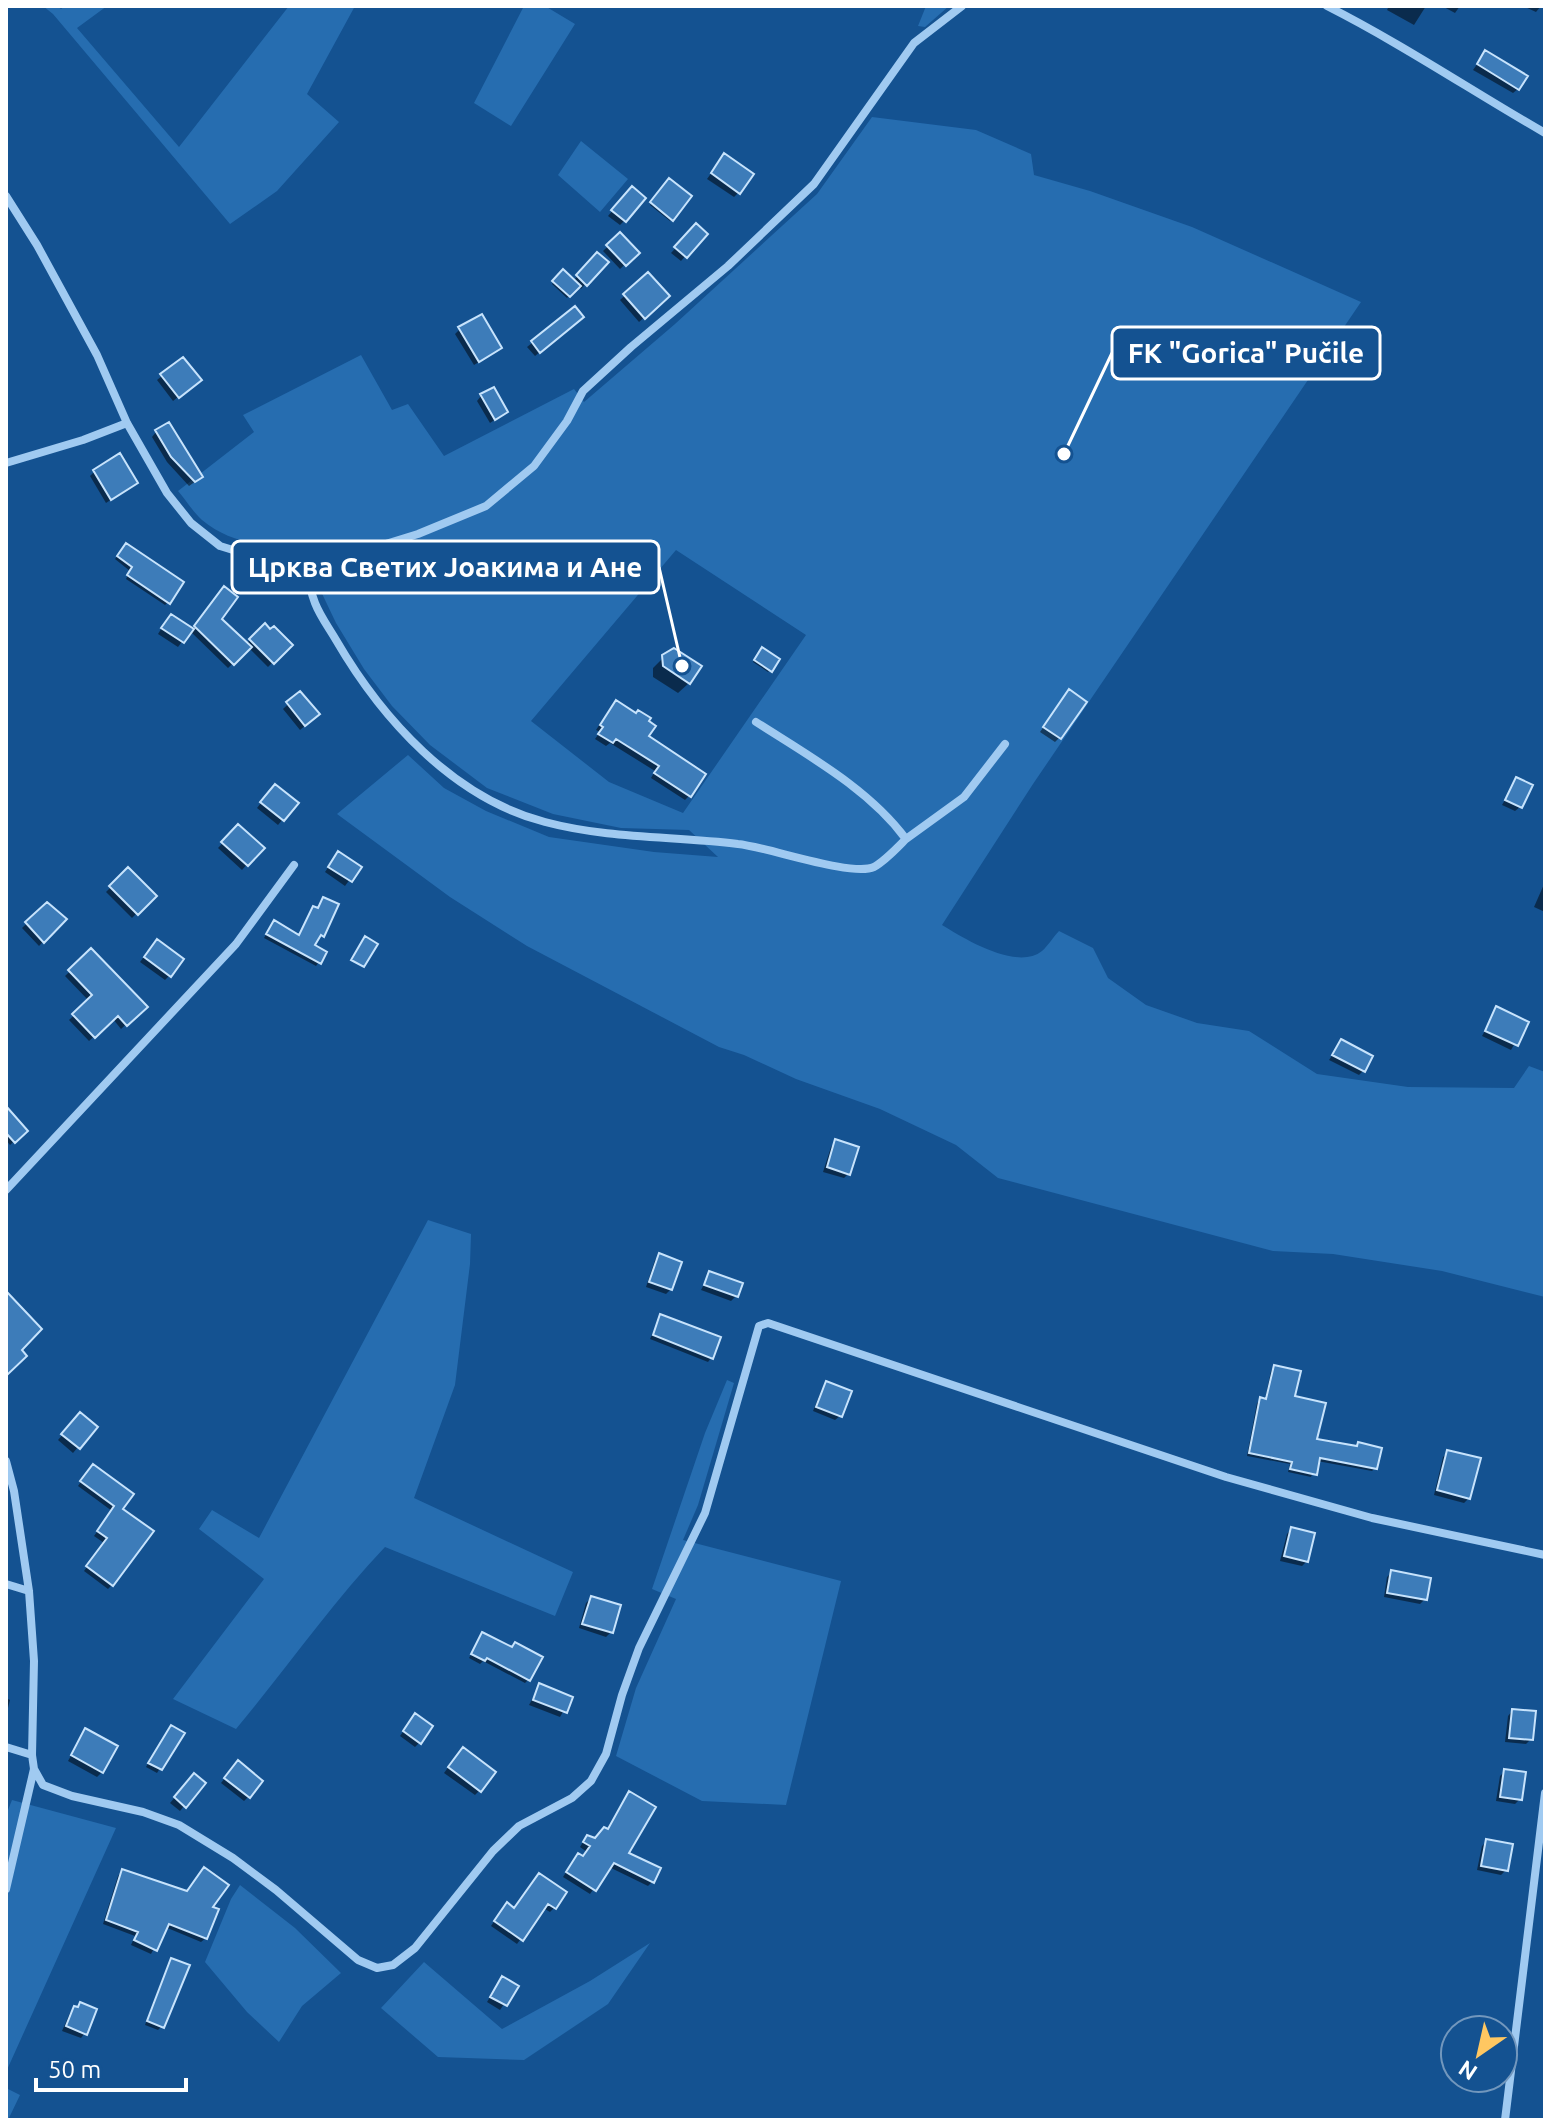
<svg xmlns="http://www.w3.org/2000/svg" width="1551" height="2126" viewBox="0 0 1551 2126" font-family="Ubuntu,sans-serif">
<rect width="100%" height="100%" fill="#145291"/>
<path fill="#266db0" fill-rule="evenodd" d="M43 6H57L61 9 65 6H107L77 28 179 147 289 6H355L307 94 339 122 277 191 230 224 53 14Z
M524 6H545L575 24 511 126 474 103Z
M926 6H949L925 27 918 26Z
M872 117 976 130 1031 154 1034 175 1090 191 1192 227 1361 302 1033 784 942 925C965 939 1017 971 1042 951 1048 946 1053 937 1059 931L1093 948 1108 978 1146 1005 1197 1023 1249 1031 1317 1074 1408 1087 1514 1088 1529 1066 1545 1072V1297L1442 1271 1333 1254 1273 1251 998 1178 956 1145 880 1109 796 1079 744 1055 719 1047 527 946 450 897 337 814 408 755 444 788 486 811 549 837 654 852 718 857 689 830 621 828 553 814 487 788 430 745 392 706 364 669 336 623 316 581 310 548C272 547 233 546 202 520 193 512 186 500 178 491L254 432 243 415 361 355 392 410 408 404 444 456 574 389 584 402 675 324 817 194ZM676 550 806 635 683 813 609 782 531 721ZM1069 689 1087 702 1060 739 1043 726Z
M581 141 628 179 600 212 558 175Z
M428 1220 471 1234 470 1264 455 1385 414 1498 573 1572 555 1616 385 1547C331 1604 286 1669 236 1729L173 1699 264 1579 199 1529 212 1510 259 1538Z
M727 1380 734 1383 698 1505 683 1540 841 1581 786 1805 702 1801 616 1756 636 1688 676 1599 652 1589 705 1433Z
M12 1800 116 1828 6 2072V1815Z
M240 1885 295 1928 341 1973 302 2006 279 2042 247 2012 205 1962 231 1899Z
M650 1943 608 2004 524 2060 438 2057 381 2008 424 1962 502 2029 590 1981Z
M6 2088 20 2095 8 2120H6Z"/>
<path fill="#0007" d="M1389 6H1426L1414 25 1387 10Z
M1442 6H1460L1455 13Z
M1523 6H1541L1536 12Z
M1485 53 1518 89 1513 93 1473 70Z
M720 161 739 192 734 197 707 179Z
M669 181 689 197 670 221 650 205Z
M627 193 624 221 620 225 608 216Z
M696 226 705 234 681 261 671 253Z
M620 235 637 253 620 269 603 251Z
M597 255 606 262 581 289 578 286 567 298 552 284 563 272 573 281Z
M648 274 668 296 639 322 620 300Z
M575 308 577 322 535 356 527 347Z
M460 329 495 352 474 365 455 334Z
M162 376 194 384 173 401 157 380Z
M481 396 506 412 490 423 477 401Z
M156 432 196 481 189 486 167 462 152 437Z
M95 471 136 483 106 503 90 476Z
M123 549 168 602 165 605 126 579 130 571 115 559Z
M220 593 219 619 246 644 265 626 290 645 268 667 249 648 228 668 190 631 178 647 158 634 166 621 192 630Z
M760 651 770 670 768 672 753 662Z
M664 657 689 683 678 693 653 677V668Z
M300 693 313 719 300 730 283 709Z
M1065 697 1059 738 1055 742 1040 732Z
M611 707 646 737 689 796 685 800 651 778 655 771 610 743 606 746 595 739 600 732 596 730Z
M1517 779 1520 807 1515 811 1502 805Z
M270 791 296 803 278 825 257 808Z
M238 827 262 848 242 870 218 848Z
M334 859 359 867 345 886 325 872Z
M128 870 154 896 132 918 106 892Z
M1545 882V912L1534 907Z
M47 904 64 920 39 946 22 928Z
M313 908 317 910 322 936 317 938 313 946 319 962 316 966 264 938 271 926 298 937Z
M152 946 169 976 165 980 140 962Z
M91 951 145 1007 121 1029 113 1019 89 1041 69 1020 89 1001 65 976Z
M1497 1009 1527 1022 1511 1050 1482 1036Z
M1341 1042 1363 1071 1359 1075 1329 1060Z
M6 1109 25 1131 10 1145 6 1140Z
M836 1142 849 1173 844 1178 823 1172 831 1147Z
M660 1256 671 1289 666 1294 646 1287 655 1260Z
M710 1273 736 1296 731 1301 701 1290Z
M661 1316 711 1358 708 1362 650 1339Z
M1274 1367 1315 1440 1355 1448 1359 1444 1375 1468 1372 1471 1317 1461 1311 1477 1288 1472 1290 1464 1247 1456 1257 1403 1261 1400H1265L1271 1371Z
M826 1384 840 1416 835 1420 813 1411 822 1389Z
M76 1419 95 1427 73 1453 58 1440Z
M1448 1452 1469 1498 1464 1503 1434 1495 1443 1457Z
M89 1470 120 1509 112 1585 108 1589 84 1571 104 1543 94 1536 112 1511 78 1486Z
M1291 1529 1307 1561 1302 1566 1280 1561 1287 1534Z
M1392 1572 1425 1599 1420 1604 1384 1597 1387 1577Z
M591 1598 611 1632 606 1637 579 1628 586 1603Z
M483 1634 511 1648 515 1644 529 1679 525 1683 483 1661 480 1664 469 1658Z
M540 1685 571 1698 560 1717 529 1705Z
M6 1698 10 1700 6 1716Z
M1512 1711 1531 1739 1526 1744 1505 1742 1508 1716Z
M411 1721 420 1742 415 1747 400 1736Z
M85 1731 102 1772 97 1777 68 1761Z
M168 1731 182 1734 157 1773 146 1767Z
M458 1754 479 1791 475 1795 444 1773Z
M233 1768 249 1796 244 1801 221 1783Z
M1505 1771 1520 1799 1515 1804 1496 1801 1500 1776Z
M190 1780 184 1806 180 1811 170 1803Z
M629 1794 626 1854 652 1882 648 1886 609 1867 590 1894 563 1877 574 1860 583 1858 587 1852 580 1847 583 1842 595 1840 606 1831Z
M1487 1841 1506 1870 1501 1875 1477 1870 1482 1846Z
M122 1871 210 1908 206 1938 201 1942 165 1927 151 1954 131 1945 135 1936 103 1924 118 1876Z
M534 1880 554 1908 550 1912 543 1908 517 1944 491 1926 502 1910 514 1909Z
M172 1961 162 2026 158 2030 145 2025 168 1964Z
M502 1978 516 1986 500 2010 487 2002Z
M81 2004 85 2033 81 2038 62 2031 70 2013Z"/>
<path fill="#3d7cb9" stroke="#c7e3fc" stroke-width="2" d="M1485 50 1528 76 1519 90 1477 64Z
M724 153 754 174 740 194 711 173Z
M669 178 692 196 673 221 650 202Z
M632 186 646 198 626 222 611 210Z
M696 223 708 234 687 258 674 247Z
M620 232 640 253 626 266 606 245Z
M597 252 609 262 587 286 576 275Z
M563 269 581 286 570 297 552 281Z
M648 272 670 296 645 319 623 294Z
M575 306 584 317 540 353 531 341Z
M482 314 502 348 479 362 458 327Z
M183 357 202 380 179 398 160 374Z
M494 387 508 412 495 420 480 394Z
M169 422 203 477 195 482 171 457 155 430Z
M120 453 138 483 111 500 93 470Z
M126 543 184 582 170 604 127 575 132 567 117 556Z
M224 586 238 597 222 619 252 647 234 665 194 626Z
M171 614 194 629 184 643 161 628Z
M265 623 270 629 274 626 293 645 274 664 249 639Z
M762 647 780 659 772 672 754 660Z
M674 648 702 666 690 684 663 666 662 655Z
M1069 689 1087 702 1061 739 1043 727Z
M300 691 320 714 305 726 286 702Z
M616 700 636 713 638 710 651 718 649 721 656 726 649 736 706 774 691 797 654 773 659 766 616 739 613 743 598 734 603 727 600 725Z
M1516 777 1533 785 1522 808 1505 800Z
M275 784 299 803 284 821 260 802Z
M238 824 265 848 248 866 221 842Z
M338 851 362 867 352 882 328 867Z
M128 867 157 896 138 915 109 886Z
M323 897 339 904 324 937 321 935 315 945 327 952 321 964 266 934 274 920 299 935 313 906 318 908Z
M47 902 67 919 44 943 25 922Z
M365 936 378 944 364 967 351 960Z
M157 939 184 959 171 977 144 957Z
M91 948 148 1007 127 1026 118 1016 95 1038 72 1014 92 995 68 970Z
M1496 1006 1529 1022 1518 1046 1485 1031Z
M1341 1039 1373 1056 1365 1072 1332 1055Z
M6 1106 28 1131 15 1143 6 1133Z
M835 1139 859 1147 850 1175 827 1167Z
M659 1253 682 1262 672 1290 649 1282Z
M709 1271 743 1283 738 1297 704 1285Z
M6 1291 42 1329 22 1350 27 1356 6 1376Z
M660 1314 721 1337 713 1359 653 1335Z
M1274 1365 1301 1371 1295 1396 1326 1403 1317 1439 1357 1446 1358 1442 1382 1448 1377 1469 1320 1458 1317 1475 1290 1469 1292 1462 1249 1453 1260 1397 1266 1399Z
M826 1381 852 1391 842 1417 816 1407Z
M80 1412 98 1427 80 1449 61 1434Z
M1447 1450 1481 1458 1470 1499 1437 1490Z
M93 1464 134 1494 123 1509 154 1531 113 1586 86 1566 107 1538 97 1531 114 1506 80 1481Z
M1291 1527 1315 1533 1308 1562 1284 1556Z
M1391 1570 1431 1578 1427 1600 1387 1593Z
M591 1596 621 1605 613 1633 582 1624Z
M482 1632 512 1647 515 1642 543 1657 530 1681 487 1658 485 1661 471 1654Z
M539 1683 573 1697 567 1713 533 1700Z
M1512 1709 1536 1711 1533 1740 1509 1738Z
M415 1713 433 1726 421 1744 403 1731Z
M171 1725 185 1733 162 1770 148 1763Z
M85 1728 118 1746 103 1773 71 1755Z
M463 1747 496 1772 481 1792 448 1767Z
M238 1760 263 1781 250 1798 224 1778Z
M1504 1769 1526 1772 1522 1800 1500 1797Z
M194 1773 206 1783 186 1808 174 1797Z
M629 1791 656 1807 629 1853 661 1868 654 1883 614 1863 596 1891 566 1872 578 1853 583 1856 590 1846 583 1842 587 1835 595 1838 604 1827 608 1829Z
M1486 1839 1513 1844 1508 1871 1481 1866Z
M204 1867 229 1885 213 1907 219 1909 207 1939 169 1924 157 1951 134 1940 138 1932 106 1920 122 1869 187 1891Z
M539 1873 567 1892 556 1909 548 1904 523 1941 494 1921 507 1902 514 1908Z
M171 1958 190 1965 164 2028 147 2021Z
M502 1976 519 1986 507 2006 490 1997Z
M80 2002 97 2009 87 2035 66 2026 74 2006 78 2007Z"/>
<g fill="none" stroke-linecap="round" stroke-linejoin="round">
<path stroke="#a0caf1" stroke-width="8" d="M1327 6C1402 44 1472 91 1545 133
M6 196 37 245 97 355 127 423 167 493 191 523 220 546 262 559 304 562 363 551 418 534 486 506 534 466 567 421 583 391 631 347 728 266 814 184 914 43 962 6
M6 463 83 440 127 423
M304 562C307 576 310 590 315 603 320 616 329 628 336 640 382 719 453 798 545 822 609 839 673 836 738 844 768 847 851 877 874 867 885 861 897 848 906 839 869 789 809 756 756 722
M906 839 964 797 1005 744
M6 1190 236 944 294 865
M6 1461 14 1491 29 1591 34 1661 32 1755 34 1769 6 1889
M6 1584 29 1591
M6 1747 32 1755
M34 1769 43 1785 72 1796 143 1812 179 1825 233 1858 276 1890 358 1960 377 1968 393 1965 415 1948 493 1851 519 1826 572 1798 591 1781 606 1754 622 1695 639 1648 705 1513 759 1326 768 1323 1226 1477 1372 1518 1545 1555
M1505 2120 1545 1793"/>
</g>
<path fill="none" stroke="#fff" stroke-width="3" d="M1064 454L1112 353M682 666L659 567"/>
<g fill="#fff" stroke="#145291" stroke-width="3">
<circle cx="1064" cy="454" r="8"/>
<circle cx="682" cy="666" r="8"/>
</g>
<g fill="#145291" stroke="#fff" stroke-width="3">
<rect x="1112" y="327" width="268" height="52" rx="8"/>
<rect x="232" y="541" width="427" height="52" rx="8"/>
</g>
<g font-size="28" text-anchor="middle" font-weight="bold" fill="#fff">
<text x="1246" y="363">FK "Gorica" Pučile</text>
<text x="445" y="577">Црква Светих Јоакима и Ане</text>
</g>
<rect width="1551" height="2126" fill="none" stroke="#ffffff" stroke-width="16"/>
<g transform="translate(1479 2054) rotate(214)"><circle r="38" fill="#145291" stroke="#7297bd" stroke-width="2"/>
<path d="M0-6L14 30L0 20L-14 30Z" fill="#ffc761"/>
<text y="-12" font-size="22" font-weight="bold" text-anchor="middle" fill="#ffffff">N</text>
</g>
<path d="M36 2078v12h150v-12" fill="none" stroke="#ffffff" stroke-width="4"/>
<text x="48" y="2078" font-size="24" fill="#ffffff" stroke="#145291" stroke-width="6" paint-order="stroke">50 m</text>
</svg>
